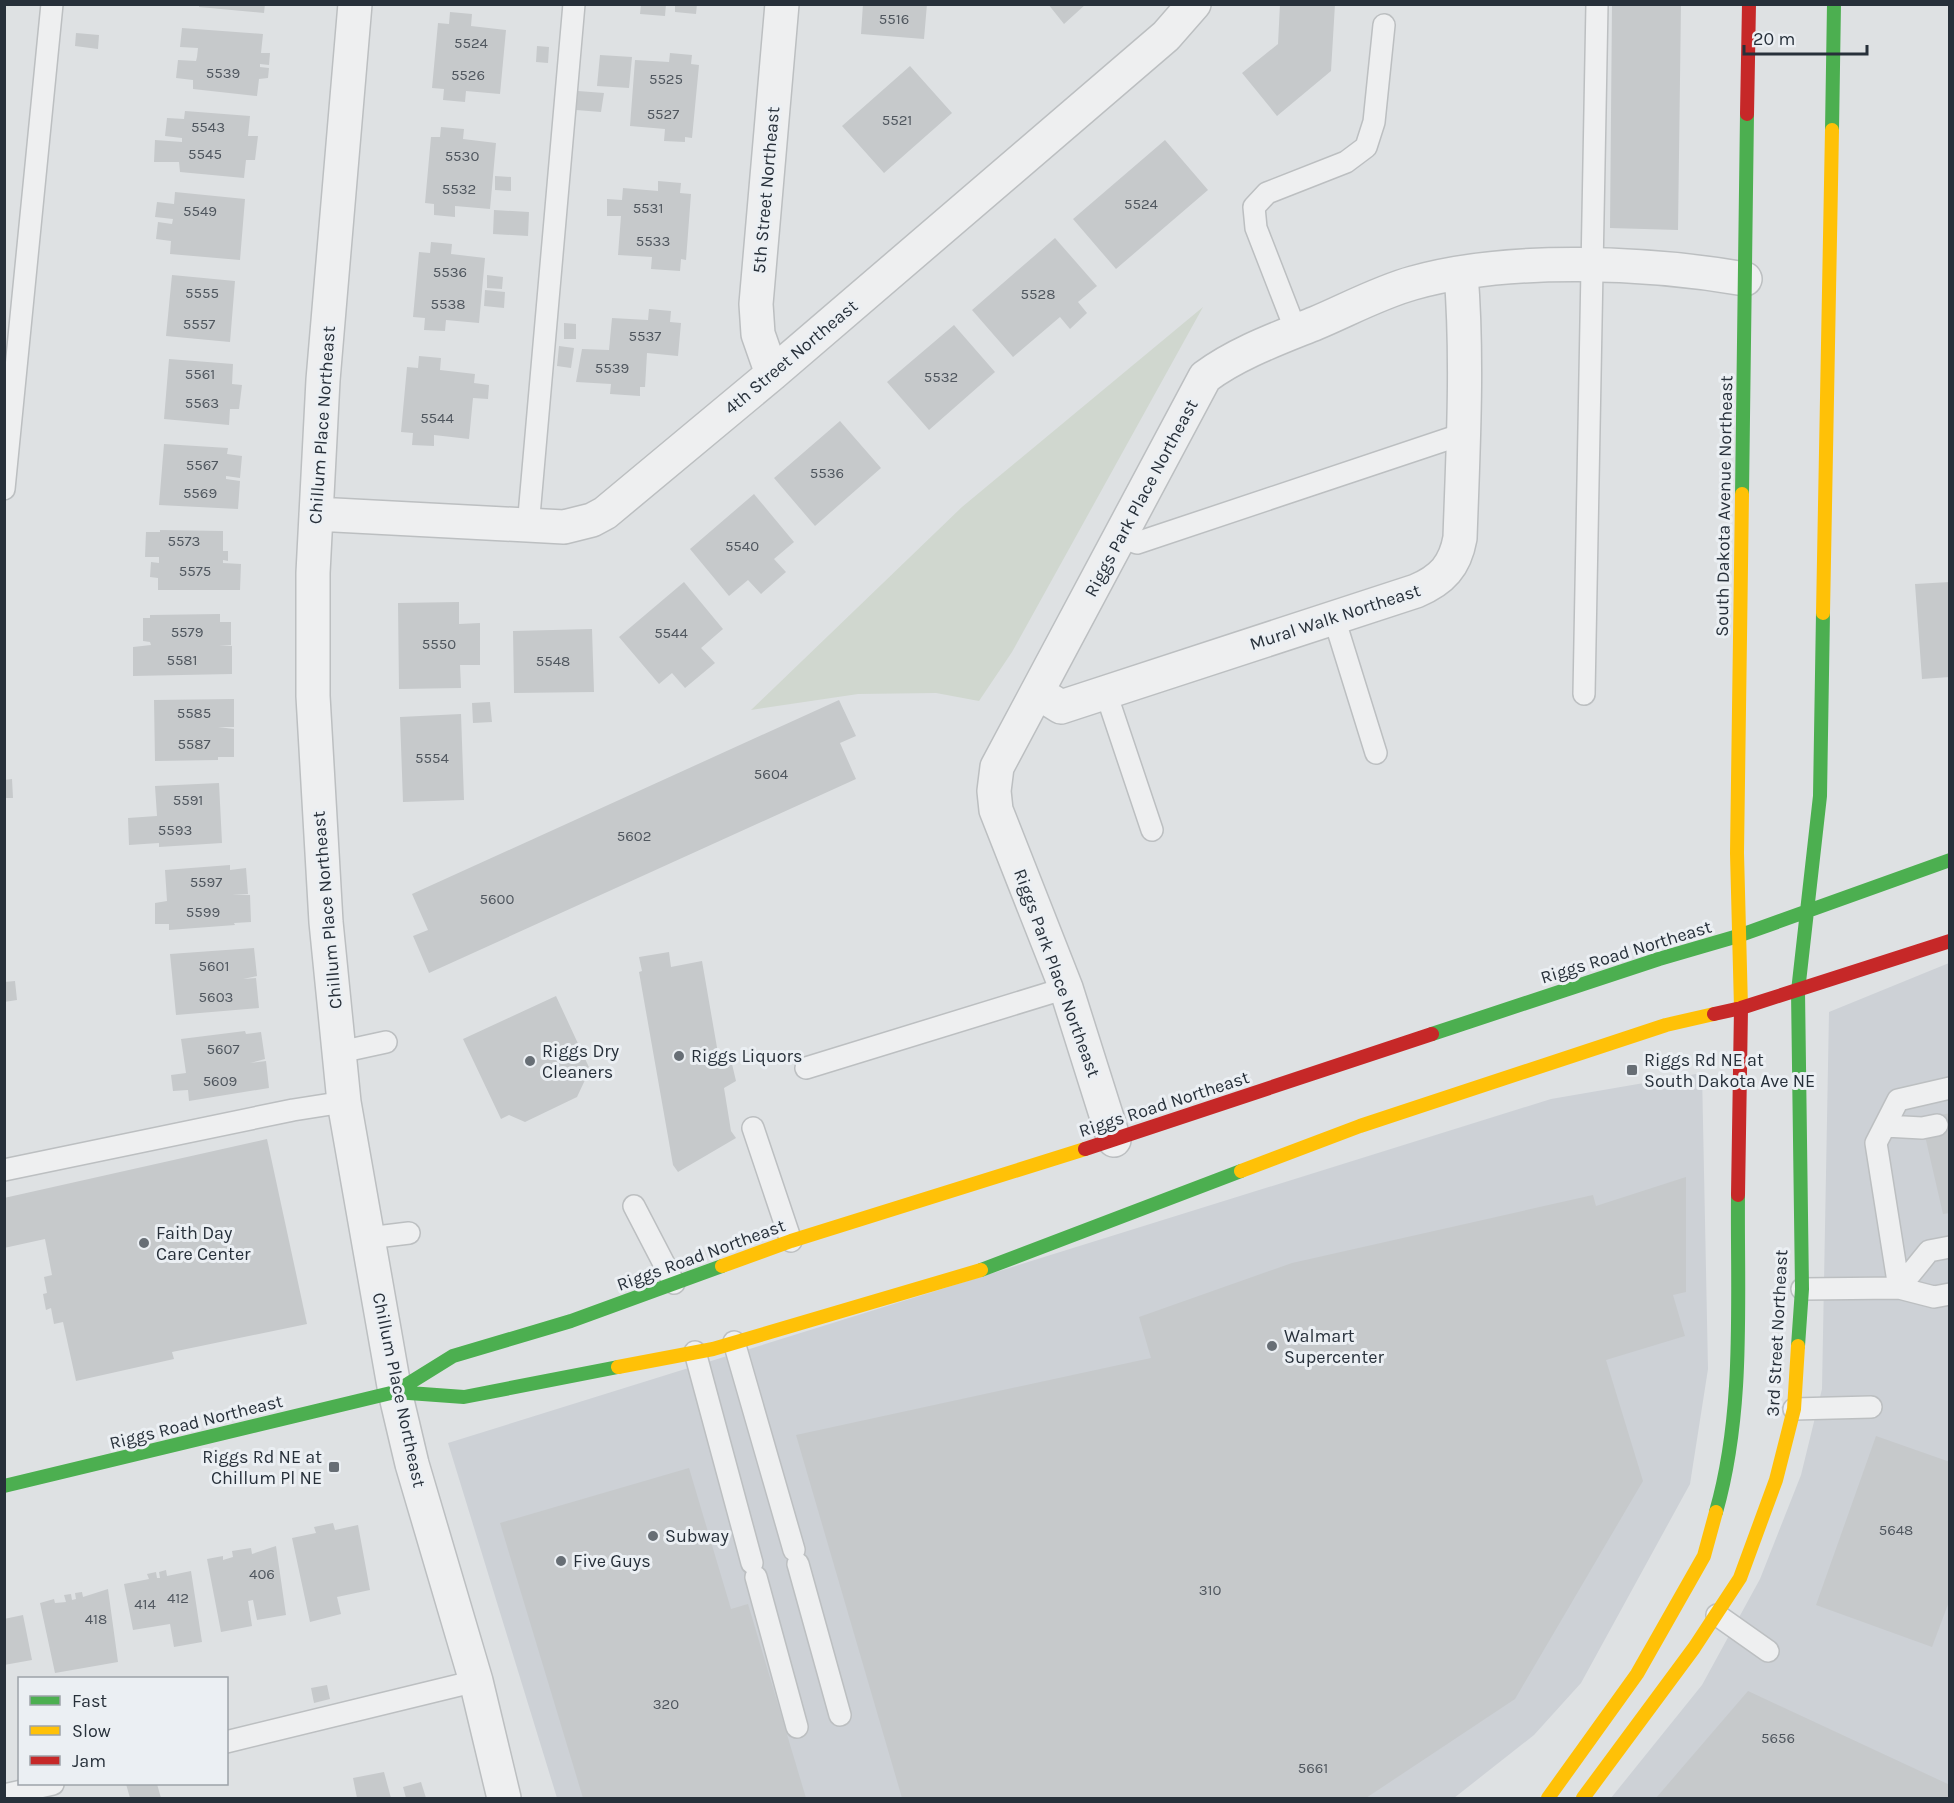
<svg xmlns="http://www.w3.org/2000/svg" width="1954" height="1803" viewBox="0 0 1954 1803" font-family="Karla,sans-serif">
<rect width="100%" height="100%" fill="#dee1e3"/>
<path fill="#cdd1d6" d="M1949 963V1798H1611L1702 1685 1760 1579 1801 1475 1822 1389 1829 1012Z
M1702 1073 1708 1369 1690 1484 1581 1683 1534 1735 1454 1798H557L448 1443 1551 1099Z"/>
<path fill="#d0d7cf" d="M1203 307 1012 652 979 701 936 693 858 694 751 710 962 507Z"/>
<path fill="#c6c9cb" d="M199 4H265L264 13 199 7Z
M641 4H666L665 16 640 14Z
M675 4H697L696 14 675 12Z
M863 4H927L924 39 861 34Z
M1048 4H1086L1064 24Z
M1280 4H1335L1331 71 1277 116 1242 73 1278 44Z
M1612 4H1681L1678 230 1610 228Z
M450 12 472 14 471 26 506 30 500 94 466 91 465 102 443 100 444 89 432 88 438 23 449 24Z
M182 28 263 34 261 53H270L269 65 260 64V67L269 68 268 78 259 79 257 96 193 89V80L176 78 178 60 196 61 197 57 198 48 180 47Z
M76 33 99 35 98 49 75 46Z
M537 46 549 47 548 63 536 62Z
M670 53 692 55 691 64 699 65 692 138 685 137V142L664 141 665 129 630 126 635 60 669 62Z
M600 55 632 57 629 88 597 86Z
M910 66 952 113 884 173 842 126Z
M578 91 604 93 601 112 576 110Z
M185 111 250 116 248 136H258L255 160H246L244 178 180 172 179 162H154L155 140 182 142V138L165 136 167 118 184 119Z
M441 127 464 129 463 139 496 143 490 209 455 206V217L434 215V204L425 203 431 137H440Z
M1165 140 1208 190 1116 269 1073 219Z
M495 176 511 177V191L495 190Z
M658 181 681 183 680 193 691 194 686 260 681 259 680 271 651 269 652 257 618 255 621 216H607V199L622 200 623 188 658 191Z
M175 192 245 199 240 260 170 254 171 241 156 239 158 222 172 224 173 219 155 217 157 202 174 204Z
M494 210 529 212 528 236 493 234Z
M1055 238 1097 286 1078 302 1087 313 1070 329 1060 317 1013 357 972 310Z
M431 242 452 244 451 254 485 258 479 323 446 320 445 331 424 330 425 318 413 317 419 252 430 253Z
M172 275 235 281 230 342 166 336Z
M487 275 503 277 502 289 487 288Z
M485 290 505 292 504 308 484 306Z
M649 309 671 311 670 322 681 323 678 356 647 353 645 387H640V396L610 394 611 384 576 382 582 349 609 350 612 318 648 320Z
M564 323 576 324V339H564Z
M954 325 995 372 929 430 887 382Z
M559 346 574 348 571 368 557 366Z
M419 356 441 358 440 370 475 374 474 383 489 385 488 399 473 398 469 439 434 435V446L412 445 413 433 401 432 407 367 418 368Z
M169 359 233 364 232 384 242 385 239 409H230L229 425 164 419Z
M840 421 881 468 815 526 774 478Z
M164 444 228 448 227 454 242 456 240 478 226 476V479L240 481 238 509 159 505Z
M754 494 794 542 774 559 786 572 761 594 748 580 729 596 690 549Z
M160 530 223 531V551H228V561L223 560V563L241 564 240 590H158V578L150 577 151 562 159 563V557H145L146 532H160Z
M684 582 723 629 701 648 715 663 685 688 672 673 659 684 619 637Z
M1950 582V677L1922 679 1915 584Z
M459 602V624L480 623V665H460L461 688 399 689 398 603Z
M220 614V622H231V645H219L232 646V674L133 676V647L151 645 150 642 143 641V618H150V615Z
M592 629 594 692 514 693 513 631Z
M234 699V727H218L234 729V757H218V760L155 761 154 700Z
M839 700 856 736 840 743 856 779 429 973 413 936 428 930 412 894Z
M490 702 492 722 473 723 472 703Z
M461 714 464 800 403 802 400 717Z
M12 779 13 798H4V780Z
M219 783 222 843 159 847V843L129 845 128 818 157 816 155 786Z
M230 865V870L246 868 248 894 232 895H250L251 922 234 923 235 925 169 930V924H155V903L167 901 165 870Z
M254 948 257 976 243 979 256 978 259 1008 176 1015 170 954Z
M669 952 671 967 702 961 719 1059 732 1064 736 1081 724 1088 731 1131 736 1138 678 1172 673 1165 639 972 642 971 639 957Z
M15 981 17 1000 4 1002V982Z
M556 996 593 1076 585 1080 577 1097 525 1122 509 1115 501 1119 463 1039Z
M245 1031 246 1034 261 1032 265 1059 250 1063 266 1061 269 1088 189 1101 188 1090 173 1091 171 1075 186 1073 181 1039Z
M1950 1113V1213L1943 1214 1925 1136 1936 1116Z
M267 1139 307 1324 172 1352 174 1359 76 1381 63 1322 54 1324 51 1308 46 1310 43 1294 47 1293 44 1277 52 1275 45 1239 4 1248V1198Z
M1686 1177V1292L1673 1295 1685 1336 1606 1360 1643 1481 1515 1699 1366 1798H902L796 1435 1151 1358 1139 1317 1292 1263 1593 1195 1596 1206Z
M1876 1436 1950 1462V1599L1932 1647 1816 1605Z
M689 1468 731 1609 748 1604 806 1798H583L500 1523Z
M333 1523 335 1530 358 1525 370 1590 337 1597 341 1614 310 1622 292 1538 316 1533 314 1527Z
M276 1546 286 1615 257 1620 253 1600 248 1601 252 1626 221 1632 207 1559 223 1556V1560L233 1557 232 1551 251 1548 252 1554Z
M166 1570 167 1576 191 1571 202 1642 174 1647 170 1624 133 1630 124 1584 149 1579 147 1574 156 1572 157 1578H160L159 1572Z
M108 1589 118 1662 55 1673 40 1603 54 1599 55 1603 66 1602 64 1595 71 1594 72 1600 76 1599 75 1593 82 1592 83 1597Z
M23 1615 32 1660 4 1665V1619Z
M327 1685 330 1699 314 1703 311 1688Z
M1748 1691 1950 1785V1798H1656Z
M384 1772 391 1798H357L353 1778Z
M421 1782 426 1798H406L403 1787Z
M126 1784H157L161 1798H130Z"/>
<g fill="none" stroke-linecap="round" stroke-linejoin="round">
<defs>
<path id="lane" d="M1296 331 1256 228 1254 207 1267 193 1346 162 1366 147 1374 122 1384 25
M4 489 52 4
M528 527 574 4
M1121 537 1137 543 1463 434
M1334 618 1376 753
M1106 693 1152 830
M1584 694 1597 4
M340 1052 386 1042
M806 1068 1066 988
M1950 1088 1898 1100 1876 1143 1899 1288 1929 1251 1950 1247
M1885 1126 1922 1128 1937 1125
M753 1128 791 1241
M4 1170 293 1110 344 1102
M634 1206 674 1283
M368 1238 409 1233
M1802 1289 1899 1288 1934 1297 1950 1294
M734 1342 794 1550
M695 1352 752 1563
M1794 1409 1871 1407
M798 1564 840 1715
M756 1577 797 1727
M1717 1615 1768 1651
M226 1742 476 1681
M4 1795 53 1784"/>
<path id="street" d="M355 4 323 380 313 573V696L326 922 344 1102 395 1392 412 1464 476 1681 504 1798
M772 374 758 334 756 304 782 4
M316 514 564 527 592 520 605 513 772 374 1166 36 1194 4
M1037 692 1061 707 1416 591C1442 580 1455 566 1460 538 1463 450 1468 361 1461 273
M1114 1140 1066 988 996 810 994 791 997 767 1205 377C1237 353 1279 338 1316 323 1347 310 1380 292 1413 283 1509 256 1647 262 1745 279"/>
</defs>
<use href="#lane" stroke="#bcbfc1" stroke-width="24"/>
<use href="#street" stroke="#bcbfc1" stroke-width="36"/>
<use href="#lane" stroke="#eeeff0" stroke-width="21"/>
<use href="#street" stroke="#eeeff0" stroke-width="33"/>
<path stroke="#4caf50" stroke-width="14" d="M1832 130 1834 4
M1742 494 1747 114
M1798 991 1802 1289 1798 1346
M1798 991 1820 796 1823 613
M1432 1034 1659 959 1738 936 1950 860
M981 1270 1241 1171
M395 1392 453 1356 571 1321 722 1266
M4 1486 395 1392 464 1397 618 1367
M1716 1512C1745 1410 1737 1300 1738 1195"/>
<path stroke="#ffc107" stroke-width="14" d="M1823 613 1832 130
M1741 1008 1737 853 1742 494
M1241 1171 1360 1126 1666 1025 1714 1014
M722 1266 791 1241 1085 1149
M618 1367 713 1349 981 1270
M1548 1798 1637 1674 1704 1556 1716 1512
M1583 1798 1694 1648 1740 1578 1776 1480 1794 1409 1798 1346"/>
<path stroke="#c62828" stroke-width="14" d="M1747 114 1749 4
M1714 1014 1741 1008 1950 941
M1085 1149 1432 1034
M1738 1195 1741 1008"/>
</g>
<g fill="#676e75" stroke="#ebeff3" stroke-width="2">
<circle cx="679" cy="1056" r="6"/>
<circle cx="530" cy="1061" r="6"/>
<rect x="1626" y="1064" width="12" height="12" rx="3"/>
<circle cx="144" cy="1243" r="6"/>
<circle cx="1272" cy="1346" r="6"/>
<rect x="328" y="1461" width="12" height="12" rx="3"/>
<circle cx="653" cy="1536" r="6"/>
<circle cx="561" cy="1561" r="6"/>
</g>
<g text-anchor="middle" stroke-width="6" stroke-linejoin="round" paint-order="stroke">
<g font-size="15" fill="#50575f">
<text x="894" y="24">5516</text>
<text x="471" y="48">5524</text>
<text x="223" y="78">5539</text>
<text x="468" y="80">5526</text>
<text x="666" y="84">5525</text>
<text x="663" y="119">5527</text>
<text x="897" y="125">5521</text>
<text x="208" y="132">5543</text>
<text x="205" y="159">5545</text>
<text x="462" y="161">5530</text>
<text x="459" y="194">5532</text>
<text x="1141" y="209">5524</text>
<text x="648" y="213">5531</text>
<text x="200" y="216">5549</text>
<text x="653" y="246">5533</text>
<text x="450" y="277">5536</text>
<text x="202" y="298">5555</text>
<text x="1038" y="299">5528</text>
<text x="448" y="309">5538</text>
<text x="199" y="329">5557</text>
<text x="645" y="341">5537</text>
<text x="612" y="373">5539</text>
<text x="200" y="379">5561</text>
<text x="941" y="382">5532</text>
<text x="202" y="408">5563</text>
<text x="437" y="423">5544</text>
<text x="202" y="470">5567</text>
<text x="827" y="478">5536</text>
<text x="200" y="498">5569</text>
<text x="184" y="546">5573</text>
<text x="742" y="551">5540</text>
<text x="195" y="576">5575</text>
<text x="187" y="637">5579</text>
<text x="671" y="638">5544</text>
<text x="439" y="649">5550</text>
<text x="182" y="665">5581</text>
<text x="553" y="666">5548</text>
<text x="194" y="718">5585</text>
<text x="194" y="749">5587</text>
<text x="432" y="763">5554</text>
<text x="771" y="779">5604</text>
<text x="188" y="805">5591</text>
<text x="175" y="835">5593</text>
<text x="634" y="841">5602</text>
<text x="206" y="887">5597</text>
<text x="497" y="904">5600</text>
<text x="203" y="917">5599</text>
<text x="214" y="971">5601</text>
<text x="216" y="1002">5603</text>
<text x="223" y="1054">5607</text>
<text x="220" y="1086">5609</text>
<text x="1896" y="1535">5648</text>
<text x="262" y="1579">406</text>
<text x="1210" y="1595">310</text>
<text x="178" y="1603">412</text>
<text x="145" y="1609">414</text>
<text x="96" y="1624">418</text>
<text x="666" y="1709">320</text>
<text x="1778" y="1743">5656</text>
<text x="1313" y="1773">5661</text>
</g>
<g font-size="18" fill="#27303a" stroke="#ebeff3">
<text transform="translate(766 190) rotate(-85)" y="6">5th Street Northeast</text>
<text transform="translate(791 357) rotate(-40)" y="6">4th Street Northeast</text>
<text transform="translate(322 425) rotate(-86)" y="6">Chillum Place Northeast</text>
<text transform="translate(1141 498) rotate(-62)" y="6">Riggs Park Place Northeast</text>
<text transform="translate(1724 506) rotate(-89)" y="6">South Dakota Avenue Northeast</text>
<text transform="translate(1335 617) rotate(-18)" y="6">Mural Walk Northeast</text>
<text transform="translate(327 910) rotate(-95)" y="6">Chillum Place Northeast</text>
<text transform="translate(1626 952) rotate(-17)" y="6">Riggs Road Northeast</text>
<text transform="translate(1057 973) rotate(70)" y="6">Riggs Park Place Northeast</text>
<text transform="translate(1164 1104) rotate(-18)" y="6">Riggs Road Northeast</text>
<text transform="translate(701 1255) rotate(-20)" y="6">Riggs Road Northeast</text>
<text transform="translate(1777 1333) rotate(-87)" y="6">3rd Street Northeast</text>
<text transform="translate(399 1390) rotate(78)" y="6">Chillum Place Northeast</text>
<text transform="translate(196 1422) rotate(-14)" y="6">Riggs Road Northeast</text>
</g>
<g font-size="18" fill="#27303a" stroke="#ebeff3" text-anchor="start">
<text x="542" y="1057">Riggs Dry<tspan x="542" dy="21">Cleaners</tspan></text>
<text x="691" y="1062">Riggs Liquors</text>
<text x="1644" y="1066">Riggs Rd NE at<tspan x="1644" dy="21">South Dakota Ave NE</tspan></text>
<text x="156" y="1239">Faith Day<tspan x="156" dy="21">Care Center</tspan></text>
<text x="1284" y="1342">Walmart<tspan x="1284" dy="21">Supercenter</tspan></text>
<text x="322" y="1463" text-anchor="end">Riggs Rd NE at<tspan x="322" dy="21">Chillum Pl NE</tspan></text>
<text x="665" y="1542">Subway</text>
<text x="573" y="1567">Five Guys</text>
</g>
</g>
<rect width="1954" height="1803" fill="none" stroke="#27303a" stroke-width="12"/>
<rect x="18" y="1677" width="210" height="108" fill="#ebeff3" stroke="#9da3a9" stroke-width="1.5"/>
<rect x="30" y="1696" width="30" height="9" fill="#4caf50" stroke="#9da3a9" stroke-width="1.5"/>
<text x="72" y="1707" font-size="18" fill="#27303a">Fast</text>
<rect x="30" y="1726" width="30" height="9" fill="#ffc107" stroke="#9da3a9" stroke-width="1.5"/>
<text x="72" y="1737" font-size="18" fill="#27303a">Slow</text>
<rect x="30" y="1756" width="30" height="9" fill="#c62828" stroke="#9da3a9" stroke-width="1.5"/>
<text x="72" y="1767" font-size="18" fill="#27303a">Jam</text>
<path d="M1744 45v9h123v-9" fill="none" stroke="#27303a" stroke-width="3"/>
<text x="1753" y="45" font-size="18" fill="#27303a" stroke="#ebeff3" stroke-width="4.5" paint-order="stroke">20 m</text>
</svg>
